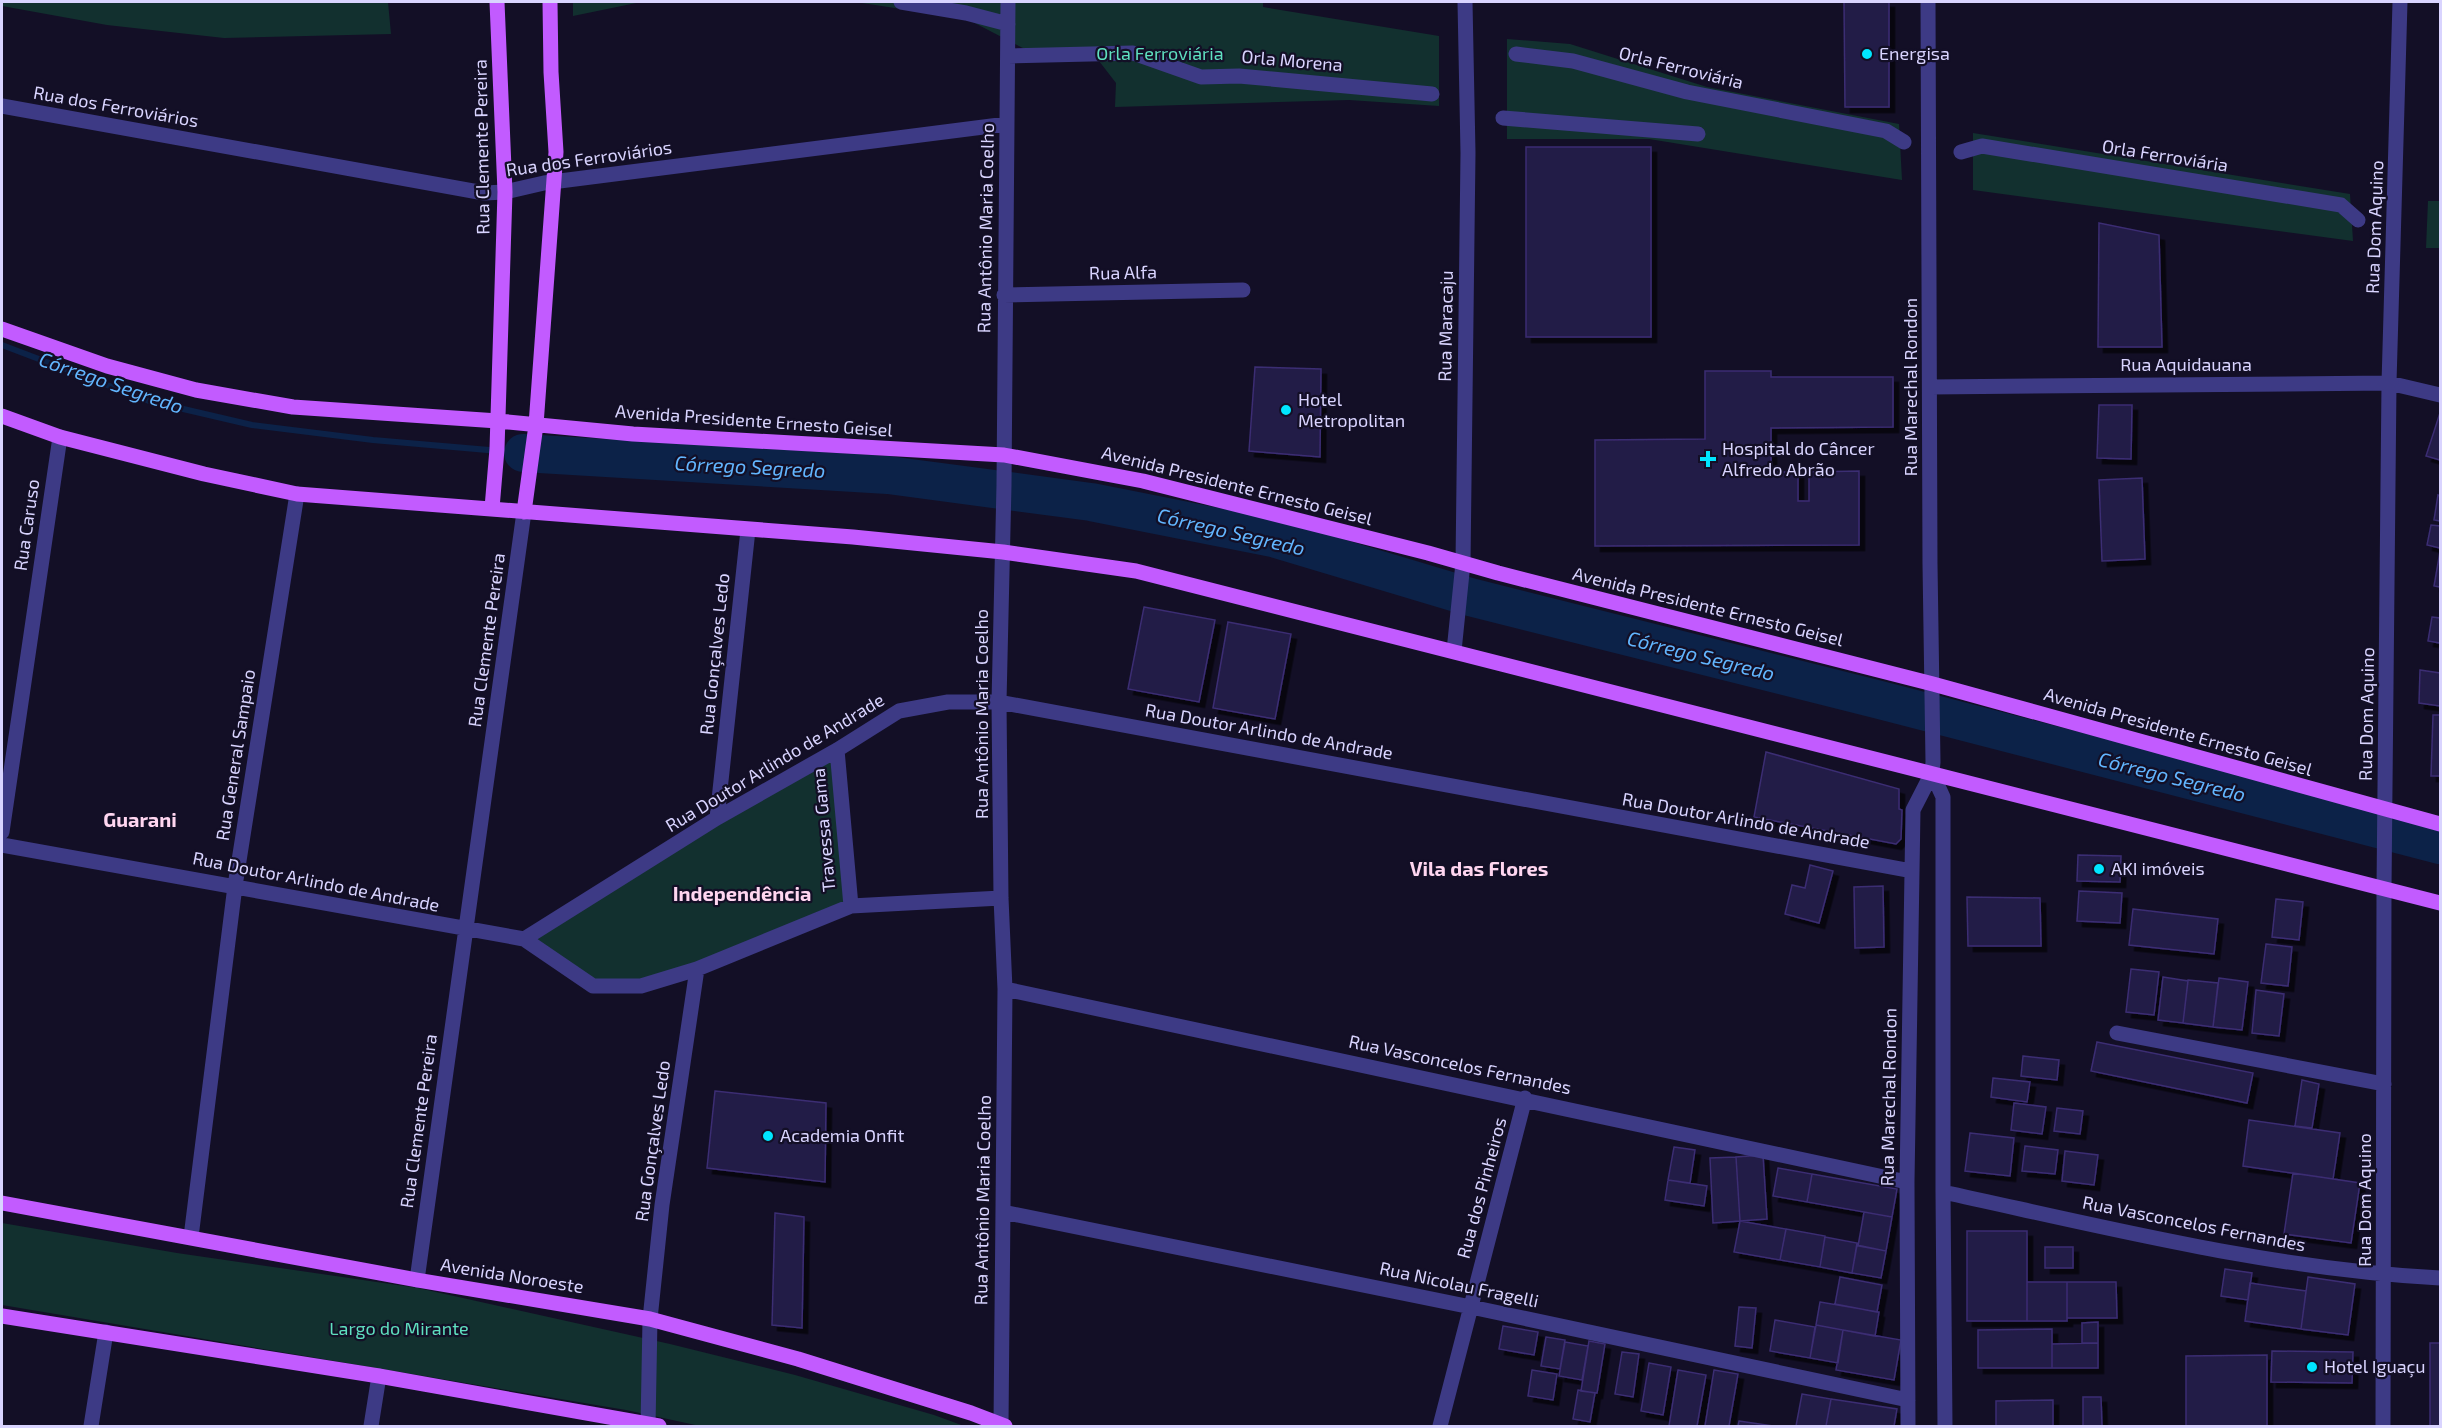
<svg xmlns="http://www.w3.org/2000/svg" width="2442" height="1428" viewBox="0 0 2442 1428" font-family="'Exo 2',sans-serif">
<defs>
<filter id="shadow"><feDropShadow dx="5.5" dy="5.5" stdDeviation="0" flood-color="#0009"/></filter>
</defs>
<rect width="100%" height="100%" fill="#130f26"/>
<path fill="#12302f" d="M2 2H388L391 34 224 38 107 25 2 6Z
M573 2H641L573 16Z
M805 2H1263V7L1439 36V106L1349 100 1115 107 1116 83 1099 61 1046 60 967 19 862 3Z
M1507 39 1570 44 1707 87 1899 124 1902 180 1649 139H1507Z
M1973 133 2350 194 2353 241 1973 190Z
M2428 201H2440V248H2426Z
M837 750 851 906 641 986H593L524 939Z
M2 1223 177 1253 418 1288 670 1344 795 1375 934 1415 964 1426H700L626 1410 2 1305Z"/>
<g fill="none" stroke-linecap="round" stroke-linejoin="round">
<path stroke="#0c2248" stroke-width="6" d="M2 345 149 401 252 425 373 440 523 453"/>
<path stroke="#0c2248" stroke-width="38" d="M523 453 888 475 1091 502 1273 538 1470 597 1880 700 2440 845"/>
</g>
<path fill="#241b47" stroke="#3b2d73" stroke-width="1.5" filter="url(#shadow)" d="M1844 2H1889V107H1845Z
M1526 147H1651V337H1526Z
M2099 223 2159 235 2162 347H2098Z
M1255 367 1321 369 1320 457 1249 451Z
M1705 371H1771V377H1893V427L1771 428V472H1798V501H1809V472L1859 471V545L1595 546V440L1705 439Z
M2099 405H2132L2131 459 2097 458Z
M2440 413V460L2426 456Z
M2142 478 2145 559 2102 561 2099 480Z
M2438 495 2440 496V521L2434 520Z
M2431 525 2440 526V548L2427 545Z
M2440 552V587L2434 586Z
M1144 607 1215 620 1199 702 1128 689Z
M2432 617 2440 618V643L2428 641Z
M1228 622 1291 634 1275 719 1213 708Z
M2420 670 2440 673V706L2419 703Z
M2433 715H2440V776H2431Z
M1766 752 1899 789V809L1902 810 1901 839 1896 844 1754 817Z
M2078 855 2121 856 2120 882 2077 881Z
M1810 865 1833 871 1819 923 1785 914 1792 885 1805 888Z
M1883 886 1884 947 1855 948 1854 887Z
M2079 891 2122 893 2120 923 2077 921Z
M1967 897 2040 898 2041 946H1968Z
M2276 899 2303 902 2299 940 2272 937Z
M2133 909 2218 919 2214 954 2129 945Z
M2266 944 2292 947 2288 986 2261 983Z
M2131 969 2159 972 2154 1015 2126 1012Z
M2163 977 2188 981 2183 1023 2158 1020Z
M2219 978 2248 982 2242 1030 2213 1027Z
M2188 980 2218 983 2213 1027 2183 1023Z
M2256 990 2284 994 2279 1036 2252 1033Z
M2097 1042 2253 1073 2247 1103 2091 1071Z
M2023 1056 2059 1060 2057 1080 2021 1076Z
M1993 1078 2030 1082 2027 1102 1991 1097Z
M2302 1080 2319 1084 2312 1128 2295 1126Z
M715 1091 826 1103 825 1182 707 1168Z
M2014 1103 2046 1107 2042 1134 2011 1130Z
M2057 1108 2083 1111 2080 1134 2054 1131Z
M2249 1120 2340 1133 2333 1179 2243 1166Z
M1970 1133 2014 1138 2010 1176 1965 1171Z
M2025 1146 2058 1150 2055 1174 2022 1171Z
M1674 1147 1695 1150 1690 1183 1668 1180Z
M2065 1151 2098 1155 2094 1185 2062 1181Z
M1763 1155 1767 1219 1740 1221 1736 1157Z
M1736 1157 1740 1221 1713 1223 1710 1158Z
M1778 1168 1812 1174 1807 1202 1773 1196Z
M2293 1173 2360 1183 2351 1243 2284 1234Z
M1812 1174 1897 1189 1892 1217 1807 1202Z
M1668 1180 1707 1186 1704 1206 1665 1200Z
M1864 1212 1892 1217 1886 1251 1858 1246Z
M775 1213 804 1217 802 1328 772 1325Z
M1740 1221 1786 1229 1780 1260 1734 1252Z
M1786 1229 1825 1236 1820 1267 1780 1260Z
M1967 1231H2027V1321H1967Z
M1825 1237 1857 1243 1852 1273 1820 1267Z
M1857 1245 1886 1251 1881 1278 1852 1273Z
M2045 1247H2073V1268H2045Z
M2225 1269 2252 1273 2248 1300 2221 1296Z
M1840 1277 1882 1285 1877 1312 1835 1304Z
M2308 1277 2355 1284 2348 1335 2301 1329Z
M2027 1282H2067V1321H2027Z
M2067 1282H2116L2117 1318H2067Z
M2250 1283 2306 1291 2301 1329 2245 1321Z
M1820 1302 1879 1312 1875 1336 1816 1325Z
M1739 1307 1756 1308 1752 1348 1735 1346Z
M1775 1320 1815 1327 1810 1358 1770 1351Z
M2098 1322V1343H2082V1323Z
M1816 1325 1843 1330 1838 1363 1810 1358Z
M1503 1326 1538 1332 1534 1355 1499 1349Z
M2052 1329V1368H1978V1330Z
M1843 1330 1901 1340 1894 1380 1836 1370Z
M1546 1337 1565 1340 1560 1369 1541 1366Z
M1589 1341 1605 1344 1597 1393 1581 1391Z
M1565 1342 1588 1346 1582 1380 1559 1376Z
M2098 1343V1368H2052V1344Z
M2430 1343H2440V1426H2430Z
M2272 1351 2353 1352 2352 1383 2271 1382Z
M1622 1352 1639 1354 1633 1397 1615 1394Z
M2267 1355V1426H2186V1356Z
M1649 1363 1671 1367 1663 1415 1641 1411Z
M1532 1370 1557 1374 1553 1400 1528 1396Z
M1678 1370 1706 1375 1697 1426H1669Z
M1714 1370 1738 1374 1729 1426H1705Z
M1578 1390 1595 1393 1590 1422 1573 1419Z
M1802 1394 1831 1399 1826 1426H1796Z
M2083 1397H2101L2102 1426H2083Z
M1831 1399 1897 1409 1894 1426H1826Z
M2053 1400V1426H1996V1401Z
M1739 1421 1773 1426H1738Z"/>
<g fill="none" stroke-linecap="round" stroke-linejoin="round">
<path stroke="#3d3a85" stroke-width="15" d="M901 2 966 13 1008 24
M1516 54 1573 61 1687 92 1886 131 1904 142
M1008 56 1133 53 1201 77 1239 76 1432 94
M2 106 484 193 505 192 544 183 1007 124
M1503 118 1698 134
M1961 152 1982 146 2341 205 2358 220
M1004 295 1243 290
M1930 387 2389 383 2440 395
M1454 651 1463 563 1468 153 1465 2
M837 750 851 906
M1932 773 1943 797V1192L1945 1426
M717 818 748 530
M2 832 60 437
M2 845 524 939 717 818 837 750 899 711 948 702H999L1912 871
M524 939 593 986H641L697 969 851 906 1001 898
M1005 989 1907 1182
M2117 1033 2384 1084
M1943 1192C2109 1228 2270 1269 2440 1278
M1003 1212 1471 1307 1908 1400
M191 1237 235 886 297 494
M417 1280 524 512
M91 1426 106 1332
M371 1426 379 1376
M648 1426 650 1319 662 1205 697 969
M1001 1426 1005 989 1001 898 999 702 1004 485 1008 2
M1440 1426 1525 1098
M1908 1426 1907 1182 1913 810 1932 773 1933 762 1930 564 1928 2
M2383 1426 2384 888 2389 383 2400 2"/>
<path stroke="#c25bff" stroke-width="15" d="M2 329 107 366 196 390 293 407 498 421 633 434 1004 455 1143 481 1428 553 1498 573 1933 684 2440 824
M2 416 60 437 204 474 297 494 853 537 1003 552 1136 571 2440 903
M492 508 497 449 505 192 497 2
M524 512 536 425 556 152 551 72 550 2
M2 1203 417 1280 650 1319 798 1359 971 1413 1005 1426
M2 1316 379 1376 659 1426"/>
</g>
<g fill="#00e5ff" stroke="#130f26" stroke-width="2">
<circle cx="1867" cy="54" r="6"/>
<circle cx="1286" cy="410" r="6"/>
<path d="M1705 450h6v6h6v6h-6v6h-6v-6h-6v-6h6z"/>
<circle cx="2099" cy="869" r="6"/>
<circle cx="768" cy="1136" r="6"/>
<circle cx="2312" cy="1367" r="6"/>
</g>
<g text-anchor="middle" stroke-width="4.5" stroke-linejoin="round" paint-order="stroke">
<g font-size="18" fill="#5fe0c0" stroke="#130f26">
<text x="1160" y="60">Orla Ferroviária</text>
<text x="399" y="1335">Largo do Mirante</text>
</g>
<g font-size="18" fill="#d9d4ff" stroke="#130f26" text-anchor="start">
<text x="1879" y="60">Energisa</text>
<text x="1298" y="406">Hotel<tspan x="1298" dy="21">Metropolitan</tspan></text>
<text x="1722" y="455">Hospital do Câncer<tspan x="1722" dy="21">Alfredo Abrão</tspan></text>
<text x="2111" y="875">AKI imóveis</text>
<text x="780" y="1142">Academia Onfit</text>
<text x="2324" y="1373">Hotel Iguaçu</text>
</g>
<g font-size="18" fill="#d9d4ff" stroke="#130f26">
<text transform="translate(1292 61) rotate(5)" y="6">Orla Morena</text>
<text transform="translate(1681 68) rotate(14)" y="6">Orla Ferroviária</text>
<text transform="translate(116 107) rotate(10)" y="6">Rua dos Ferroviários</text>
<text transform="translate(482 147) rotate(-91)" y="6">Rua Clemente Pereira</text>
<text transform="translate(2165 156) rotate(9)" y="6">Orla Ferroviária</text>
<text transform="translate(589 159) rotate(-8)" y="6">Rua dos Ferroviários</text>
<text transform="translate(2375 227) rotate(-88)" y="6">Rua Dom Aquino</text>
<text transform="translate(986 228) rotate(-89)" y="6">Rua Antônio Maria Coelho</text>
<text transform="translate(1123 273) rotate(-1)" y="6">Rua Alfa</text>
<text transform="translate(1446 326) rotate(-89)" y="6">Rua Maracaju</text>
<text x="2186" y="371">Rua Aquidauana</text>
<text transform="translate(1911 387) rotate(-90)" y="6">Rua Marechal Rondon</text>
<text transform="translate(754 421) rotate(4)" y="6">Avenida Presidente Ernesto Geisel</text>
<text transform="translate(1237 486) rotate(14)" y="6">Avenida Presidente Ernesto Geisel</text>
<text transform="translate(27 525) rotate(-82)" y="6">Rua Caruso</text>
<text transform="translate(1708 607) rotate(14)" y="6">Avenida Presidente Ernesto Geisel</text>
<text transform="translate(487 640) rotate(-82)" y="6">Rua Clemente Pereira</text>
<text transform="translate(715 654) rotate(-84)" y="6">Rua Gonçalves Ledo</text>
<text transform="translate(982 714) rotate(-90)" y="6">Rua Antônio Maria Coelho</text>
<text transform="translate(2367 714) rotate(-89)" y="6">Rua Dom Aquino</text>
<text transform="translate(1269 732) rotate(10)" y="6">Rua Doutor Arlindo de Andrade</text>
<text transform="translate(2178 732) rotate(16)" y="6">Avenida Presidente Ernesto Geisel</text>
<text transform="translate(236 755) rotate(-81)" y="6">Rua General Sampaio</text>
<text transform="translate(775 763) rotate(-31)" y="6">Rua Doutor Arlindo de Andrade</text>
<text transform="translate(1746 821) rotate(10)" y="6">Rua Doutor Arlindo de Andrade</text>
<text transform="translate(824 830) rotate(-95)" y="6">Travessa Gama</text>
<text transform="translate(316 882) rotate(11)" y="6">Rua Doutor Arlindo de Andrade</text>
<text transform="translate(1460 1065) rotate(12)" y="6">Rua Vasconcelos Fernandes</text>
<text transform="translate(1889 1097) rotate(-89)" y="6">Rua Marechal Rondon</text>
<text transform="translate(419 1121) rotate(-82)" y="6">Rua Clemente Pereira</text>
<text transform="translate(653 1141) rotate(-82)" y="6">Rua Gonçalves Ledo</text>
<text transform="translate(1482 1188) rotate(-75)" y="6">Rua dos Pinheiros</text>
<text transform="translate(983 1200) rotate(-89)" y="6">Rua Antônio Maria Coelho</text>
<text transform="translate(2365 1200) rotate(-90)" y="6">Rua Dom Aquino</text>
<text transform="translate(2194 1224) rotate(11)" y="6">Rua Vasconcelos Fernandes</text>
<text transform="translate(512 1276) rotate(9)" y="6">Avenida Noroeste</text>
<text transform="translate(1459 1285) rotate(12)" y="6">Rua Nicolau Fragelli</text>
</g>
<g font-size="20" font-style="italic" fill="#62b6ff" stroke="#130f26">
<text transform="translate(111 383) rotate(19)" y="7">Córrego Segredo</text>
<text transform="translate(750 467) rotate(3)" y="7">Córrego Segredo</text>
<text transform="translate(1231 532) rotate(13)" y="7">Córrego Segredo</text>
<text transform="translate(1701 656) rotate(14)" y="7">Córrego Segredo</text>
<text transform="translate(2172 777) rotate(14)" y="7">Córrego Segredo</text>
</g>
<g font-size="20" font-weight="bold" fill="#ffd6f0" stroke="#130f26">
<text x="140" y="827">Guarani</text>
<text x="1479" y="876">Vila das Flores</text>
<text x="742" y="901">Independência</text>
</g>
</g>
<rect width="2442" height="1428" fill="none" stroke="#d9d4ff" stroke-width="6"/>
</svg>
